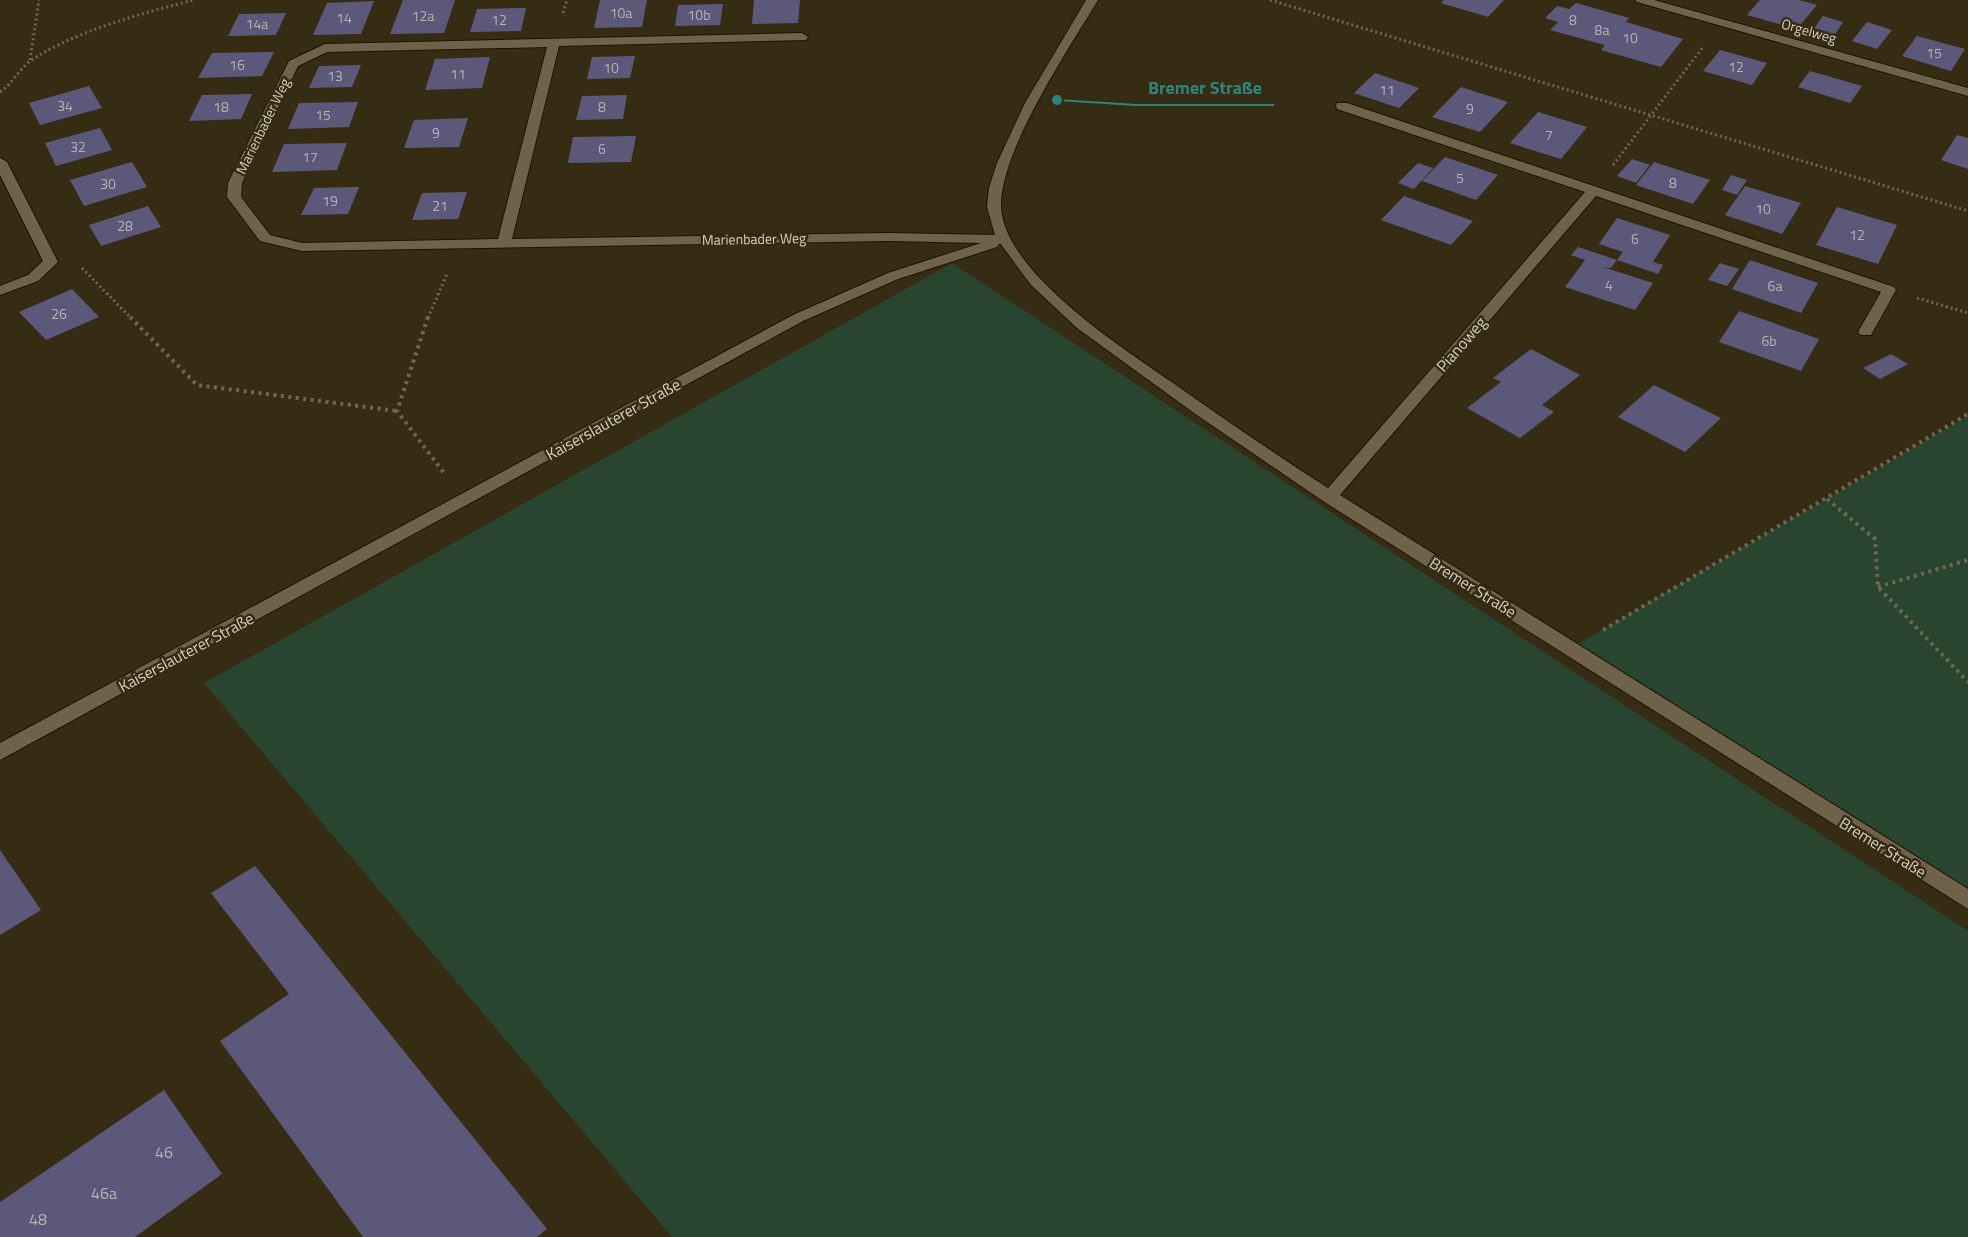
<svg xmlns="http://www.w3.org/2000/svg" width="1968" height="1237" viewBox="0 0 1968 1237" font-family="'Titillium Web',sans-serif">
<rect width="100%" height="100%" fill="#362c14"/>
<path fill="#29452f" d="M952 263 1968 931V1237H672L204 683Z
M1968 416V900L1571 648Z"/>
<path fill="#5c587a" d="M403 0H455L444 33 390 34Z
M600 0H647L642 27 594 28Z
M754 0H800L798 23 752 24Z
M1444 0H1504L1488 17 1441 3Z
M1760 0H1799L1817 5 1797 29 1747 15Z
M374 1 361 34 313 35 327 3Z
M1576 3 1629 18 1626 22 1683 39 1661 67 1601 50 1605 45 1550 30 1558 22 1545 18 1557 6 1569 9Z
M723 4 720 25 675 26 678 5Z
M526 8 521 31 470 32 477 9Z
M286 13 276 35 228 36 239 14Z
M1823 16 1843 22 1832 39 1811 33Z
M1867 22 1892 30 1877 49 1852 41Z
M1917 36 1965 49 1951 71 1902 56Z
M1720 50 1767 63 1752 85 1703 71Z
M274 52 262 76 198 78 212 53Z
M635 56 630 78 587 79 592 57Z
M490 57 482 88 425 90 435 59Z
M361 65 352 87 309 88 319 66Z
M1810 71 1862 86 1850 103 1798 87Z
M1375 73 1419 88 1399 108 1354 93Z
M89 86 102 108 40 125 29 103Z
M1461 87 1508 102 1480 132 1432 117Z
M252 94 241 119 189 121 202 95Z
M627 95 623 119 576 120 582 96Z
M358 102 349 127 288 129 299 103Z
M1538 112 1587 127 1561 159 1510 143Z
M468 118 459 147 404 148 414 120Z
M100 128 112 150 56 166 45 143Z
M1957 135 1968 138V169L1941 160Z
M636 136 631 162 568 163 573 137Z
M347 143 337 170 272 172 284 144Z
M1445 157 1498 175 1476 200 1422 181Z
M1632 159 1650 165 1636 183 1617 176Z
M132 162 147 187 84 206 70 180Z
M1654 162 1710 180 1693 204 1636 185Z
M1418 163 1433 168 1414 189 1398 183Z
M1731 175 1747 180 1737 195 1722 190Z
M1745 186 1801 203 1782 234 1725 215Z
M359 187 348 214 301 215 314 188Z
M467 192 458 219 412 220 422 193Z
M1404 196 1473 221 1451 245 1381 220Z
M148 206 161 227 101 246 89 225Z
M1837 207 1897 225 1878 264 1816 245Z
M1617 218 1670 235 1653 262 1663 265 1658 274 1617 260 1623 252 1599 244Z
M1578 247 1617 260 1611 268 1603 267 1653 283 1635 310 1565 287 1585 260 1571 255Z
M1750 260 1818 283 1801 313 1732 289Z
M1720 263 1739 269 1727 286 1708 280Z
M72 289 99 317 46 340 19 312Z
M1739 311 1819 339 1801 371 1719 342Z
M1531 349 1580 375 1542 405 1554 412 1520 438 1467 408 1501 382 1493 378Z
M1891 354 1908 364 1880 379 1863 368Z
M1654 385 1721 418 1685 452 1618 417Z
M0 850 41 910 0 935Z
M255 866 547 1229 537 1237H363L220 1041 289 994 211 893Z
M164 1090 222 1174 135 1237H0V1202Z"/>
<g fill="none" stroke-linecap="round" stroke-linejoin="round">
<defs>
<path id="minor" d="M1086 0H1098C1068 50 1002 148 1001 204 1000 270 1124 349 1173 383 1224 419 1275 454 1328 488L1585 192 1337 109 1336 106 1337 103H1347L1894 287 1896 290 1871 335H1861L1858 332 1881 292 1596 196 1340 495 1968 889V909L1323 501 1194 413 1077 328 1031 285 1000 243 997 247 898 279 803 321 0 760V743L793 315 888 273 981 243 888 241 302 251 260 241 227 197 228 183 289 61 325 44 802 33 808 37 806 40 559 46 512 239 888 233 995 235 987 207 989 188 997 163 1025 103ZM547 47 498 239 302 243 270 235 241 197 242 183 298 66 327 52Z
M1635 0H1654L1968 88V96L1637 2Z
M0 158 7 162 58 262 38 281 0 295V286L28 275 43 261 0 175Z"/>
</defs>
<use href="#minor" stroke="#1d1400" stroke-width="2"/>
<path stroke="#706753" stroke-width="3" stroke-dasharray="2 3" stroke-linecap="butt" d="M1270 0 1968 211
M563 13 567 0
M30 60 39 0
M0 92C12 84 18 71 29 62 69 33 146 12 194 0
M1613 165 1703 47
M82 268 131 318
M1917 298 1968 313
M428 318 447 274"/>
<path stroke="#706753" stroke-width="4" stroke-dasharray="3 4.5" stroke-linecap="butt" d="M130 317 197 385 397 411
M428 317 397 411 444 473
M1827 499 1875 539 1878 587 1968 682
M1878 587 1968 560
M1603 630 1968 414"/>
<use href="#minor" fill="#6e634a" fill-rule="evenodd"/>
</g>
<g text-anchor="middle" stroke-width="5" stroke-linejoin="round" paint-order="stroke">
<g font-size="14" fill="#b8b3b1">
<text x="621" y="18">10a</text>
<text x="699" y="20">10b</text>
<text x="423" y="21">12a</text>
<text x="344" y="23">14</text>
<text x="499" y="25">12</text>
<text x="1573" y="25">8</text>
<text x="257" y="29">14a</text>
<text x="1602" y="35">8a</text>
<text x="1630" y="43">10</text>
<text x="1934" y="58">15</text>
<text x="237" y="70">16</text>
<text x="1736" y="72">12</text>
<text x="611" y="73">10</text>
<text x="458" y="79">11</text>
<text x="335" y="81">13</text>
<text x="1387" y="95">11</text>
<text x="65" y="111">34</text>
<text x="221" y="112">18</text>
<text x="602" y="112">8</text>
<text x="1470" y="114">9</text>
<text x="323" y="120">15</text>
<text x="436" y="138">9</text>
<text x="1549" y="140">7</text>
<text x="78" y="152">32</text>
<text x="602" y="154">6</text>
<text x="310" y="162">17</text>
<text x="1460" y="183">5</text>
<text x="1673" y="188">8</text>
<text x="108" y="189">30</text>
<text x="330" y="206">19</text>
<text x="440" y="211">21</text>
<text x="1763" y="214">10</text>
<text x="125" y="231">28</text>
<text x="1857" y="240">12</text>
<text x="1635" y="244">6</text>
<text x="1609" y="290">4</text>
<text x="1775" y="291">6a</text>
<text x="59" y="319">26</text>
<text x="1769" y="346">6b</text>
</g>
<g font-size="14" fill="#d7d1c3" stroke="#362c14">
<text transform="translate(1809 31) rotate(16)" y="5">Orgelweg</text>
<text transform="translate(263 126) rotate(-64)" y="5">Marienbader Weg</text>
<text transform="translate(754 239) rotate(-1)" y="5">Marienbader Weg</text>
</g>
<g font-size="16" fill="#d7d1c3" stroke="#362c14">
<text transform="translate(1461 344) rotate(-49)" y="6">Pianoweg</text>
<text transform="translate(613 419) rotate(-29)" y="6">Kaiserslauterer Straße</text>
<text transform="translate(1473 587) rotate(32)" y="6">Bremer Straße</text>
<text transform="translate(186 652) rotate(-28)" y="6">Kaiserslauterer Straße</text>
<text transform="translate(1883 847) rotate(32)" y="6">Bremer Straße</text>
</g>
<g font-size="16" fill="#b8b3b1">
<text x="164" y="1158">46</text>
<text x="104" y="1199">46a</text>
<text x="38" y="1225">48</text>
</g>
</g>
<path fill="none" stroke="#2d847b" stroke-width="2" d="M1057 100L1136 105H1274"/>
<circle fill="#2d847b" stroke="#362c14" stroke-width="2" cx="1057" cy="100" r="6"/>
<g font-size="18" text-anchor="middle" font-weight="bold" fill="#2d847b" stroke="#362c14" stroke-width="5" stroke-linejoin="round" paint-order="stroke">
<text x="1205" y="94">Bremer Straße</text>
</g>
</svg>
